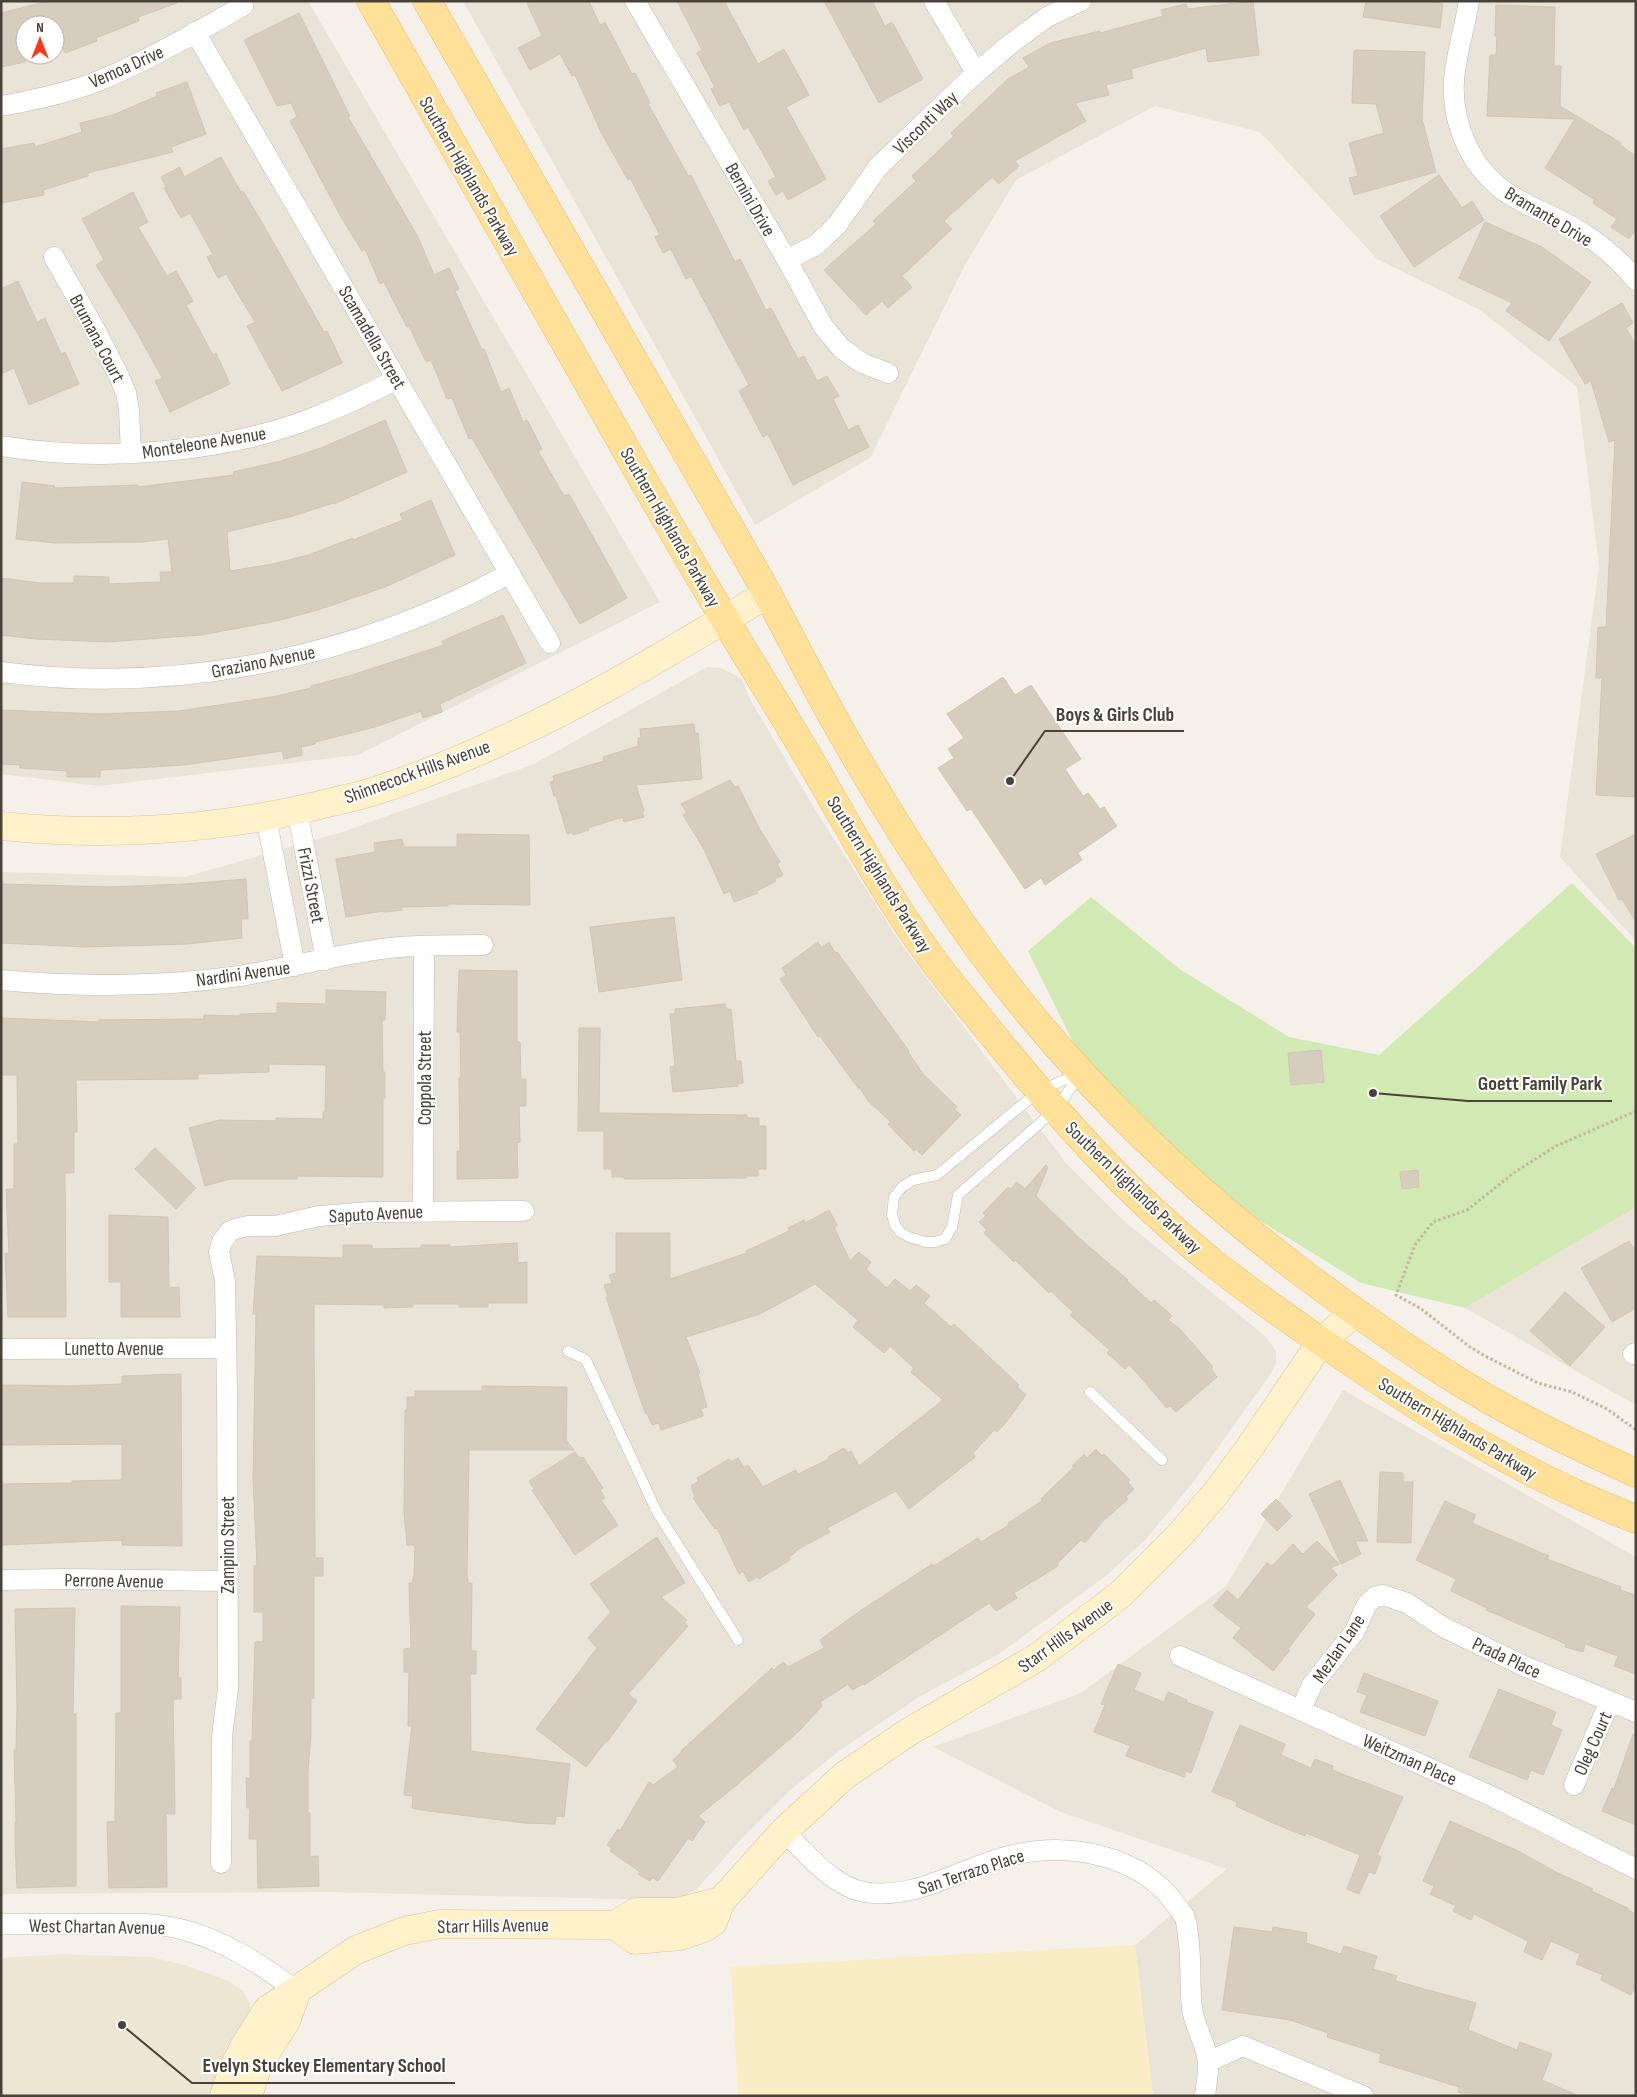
<svg xmlns="http://www.w3.org/2000/svg" width="1637" height="2097" viewBox="0 0 1637 2097" font-family="'Sofia Sans Condensed',sans-serif">
<rect width="100%" height="100%" fill="#f5f1ea"/>
<path fill="#e9e3d8" fill-rule="evenodd" d="M1 1H308L660 602 358 755 99 786 1 774ZM25 25H55V55H25Z
M463 1H1636V941L1560 857 1599 566 1577 387 1480 310 1377 259 1260 132 1155 106 1016 180 965 265 870 458 755 525Z
M707 667 721 668 741 678 751 701 816 811 901 944 1066 1163 1123 1220 1265 1336 1276 1351V1363L1270 1375 1194 1481 1146 1539 1106 1576 999 1654 919 1697 839 1751 788 1792 743 1837 696 1890 682 1897 658 1900 329 1892 1 1894V872L185 877 342 832 534 764Z
M1636 1207V1405L1465 1308Z
M1343 1390 1636 1557V2096H1153L1135 1945 1227 1869 1061 1812 933 1747 1081 1693 1226 1586Z"/>
<path fill="#eee6d4" d="M61 1954 151 1957 185 1965 229 1981 244 1992 250 2004 249 2016 213 2096H1V1958Z"/>
<path fill="#d1e9b2" d="M1572 883 1636 948V1207L1465 1308 1361 1283 1193 1179 1087 1070 1028 951 1091 897 1181 970 1289 1037 1379 1055Z"/>
<path fill="#f9edc6" d="M1135 1945 1153 2096H738L731 1967Z"/>
<path fill="#d7cdbf" stroke="#d2c5b2" d="M49 1H176L177 3 138 17 139 21 96 38 97 41 65 53 55 25H25V62L1 67V13Z
M526 1H589L600 25 605 22 632 74 635 73 650 103 648 104 689 177 691 175 735 262 740 259 766 310 771 308 798 359 804 356 817 381 827 376 839 396 833 399 848 430 858 425 869 447 793 485 768 434 763 437 739 391 749 385 719 329 691 276 686 279 671 249 663 253 655 237 660 235 630 178 628 180 602 134 575 75 572 76 560 54 530 70 518 48 542 36Z
M677 1H724L758 64 784 49 809 95 786 107 826 179 788 200 783 191 776 195 768 181 776 177 748 127 744 130 729 102 720 106 711 89 715 87 697 53 702 50Z
M824 1H872L885 26 892 22 923 79 879 103Z
M1253 1 1259 55 1208 62 1206 48 1131 69 1133 78 1106 85 1109 95 1075 103 1086 121 1015 161 1019 166 999 184 992 177 944 221 952 229 902 276 912 287 888 308 882 301 866 315 824 270 876 224 873 221 916 181 912 176 954 136 951 133 1008 79 1029 67 1023 58 1050 43 1100 31V33L1163 16 1161 10 1186 4 1188 9Z
M1366 1H1432L1443 4 1440 28 1363 17Z
M1496 5 1555 7 1554 66H1561L1560 106 1621 143 1620 145 1636 156V229L1629 239 1611 227 1617 219 1593 203 1595 200 1545 168 1575 119 1487 116 1490 55H1496L1497 36H1495Z
M299 13 350 116 348 117 418 237 434 275 449 268 459 289 455 291 482 350 484 349 501 392 509 388 523 422 527 420 542 449 538 451 564 496 569 494 627 598 580 624 472 438 469 439 452 398 447 399 431 360 426 362 409 326 407 327 384 282 380 284 365 249 362 251 341 217 290 121 297 117 291 103 277 106 244 40Z
M1354 50 1425 52 1422 119 1436 172 1354 195 1349 178 1358 176 1349 143 1384 133 1376 104 1352 103Z
M187 82 206 134 171 147 173 152 88 173V176L43 190 44 195 1 203V149L34 143 35 147 82 132 80 123 113 115 157 96 156 93Z
M221 157 241 192 243 191 264 226 324 332 327 331 342 363 282 391 247 326 255 322 226 274 218 278 207 257 213 254 190 213 181 218 164 188 166 187 161 177 180 167 184 177Z
M1439 175 1462 208 1472 201 1484 220 1414 267 1380 216Z
M133 192 148 222 138 227 167 276 176 271 193 301 186 305 213 355 216 353 230 384 170 412 155 381 162 378 137 332 96 265 104 260 82 219Z
M1485 222 1542 247 1591 282 1549 341 1506 311 1512 303 1459 278Z
M18 281 37 322 45 318 61 354 65 352 79 384 29 405 14 368 1 374V289Z
M1622 303 1633 323 1626 328 1636 345V797L1596 795 1602 678H1596L1598 627H1606L1615 440 1609 442 1591 381 1585 384 1559 339Z
M385 420 407 472 334 504 333 503 293 516 227 532 230 571 273 564 308 555 353 538V540L403 520 400 514 431 500 455 555 385 587 321 609 277 621 201 635 107 642 36 639 1 635V578L40 583H74V576L109 577V584L161 582 160 572H172L168 539 143 542 56 543 16 539 22 482 55 486 54 488 138 485V487L234 475 233 472 281 461 321 448Z
M503 615 526 663 440 704 442 712 423 718 421 711 375 727 315 742V744L301 747 302 755 284 759 282 751 184 765 100 770V777H67V771L20 768V765L1 764V710L100 714 179 711 272 697 311 688V686L349 676 444 645 442 641Z
M1003 677 1015 695 1031 685 1081 759 1065 769 1083 796 1088 793 1100 809 1104 807 1117 826 1078 853 1082 860 1045 885 1041 878 1025 889 971 809 967 811 938 768 954 758 948 749 964 738 947 714Z
M694 724 695 733H698L702 779 636 785 644 811 642 812 644 817 624 822 623 817 588 828 589 830 573 835 572 832 567 834 556 796H554L550 782 554 781 553 776 604 761 603 757 638 746V738H641L640 729Z
M730 780 735 787 738 786 759 828 780 862 777 864 783 875 775 879 776 881 757 891 758 893 734 902 730 891 724 894 704 849 683 815 687 813 681 804Z
M457 834 529 835 530 905 448 904V906L402 907V910L384 912 383 911 346 917 336 859 375 852 374 843 402 839 404 847H457Z
M1636 834V922L1622 899 1619 900 1596 854Z
M246 879 248 919H241L242 938 188 944 85 947 1 943V884L111 887 184 884Z
M674 917 682 980 599 992 590 927Z
M818 942 821 948 829 942 835 953 837 952 909 1051 908 1052 923 1074 957 1107 954 1109 961 1115 922 1155 916 1149 914 1151 902 1139 888 1124 891 1122 868 1101 860 1088H858L820 1036 818 1037 780 979 786 975 782 968Z
M459 970 517 971V1042H520L521 1079H526V1106H519L520 1142 517 1143 518 1178 457 1179V1151H460L459 1078H461L460 1032H457Z
M326 990 386 992 385 1020H382L383 1072H385V1098H383V1177L297 1176V1179H230L205 1186 189 1128 219 1120 276 1121V1118L323 1119V1112H325L326 1065 269 1064V1072L198 1074V1079L76 1080 77 1132H74V1173H65L66 1317H8L5 1253H9L6 1189H14V1144H18L17 1075H1V1018L99 1022V1020L204 1019V1015L240 1016V1014L277 1013V1003L326 1004Z
M725 1004 726 1009H731L736 1061H741L743 1083 737 1084 738 1086 673 1092 670 1067 675 1066 670 1014H675V1009Z
M579 1028H600L599 1113 747 1115V1118H759V1126H766V1169H758V1176H746V1178L624 1179V1177H612V1169H604V1131H578Z
M1321 1050 1324 1082 1291 1085 1288 1053Z
M155 1148 196 1188 176 1209 135 1169Z
M1046 1165 1048 1167 1036 1196 1078 1237 1128 1280 1127 1281 1151 1303 1154 1300 1172 1316 1168 1320 1179 1328 1213 1367 1211 1369 1217 1377 1176 1412 1170 1406 1167 1408 1129 1364 1125 1369 1107 1353 1110 1350 1070 1315 1073 1312 1051 1291 1049 1293 1015 1260 1014 1262 984 1233 987 1230 979 1222 986 1216 983 1213 1008 1187 1011 1189 1017 1182 1025 1189Z
M1418 1170 1419 1187 1402 1189 1400 1172Z
M829 1210 837 1225 834 1227 850 1261 859 1252 871 1262 866 1269 887 1288 895 1279 910 1291 916 1285 930 1296 924 1303 951 1327 954 1324 1019 1385 1017 1387 1026 1395 1004 1425 997 1432 995 1429 973 1453 975 1457 909 1509 896 1491 827 1528 830 1532 795 1551 796 1552 789 1557 790 1560 759 1579 757 1577 749 1582 743 1571 739 1574 717 1528 715 1529 693 1498 695 1497 691 1486 698 1481 697 1478 729 1459 731 1462 738 1458 744 1467 748 1465 763 1487 796 1470 798 1474 829 1459 828 1457 844 1448 848 1453 851 1451 859 1466 943 1400 911 1372 914 1368 890 1346 884 1353 853 1327 858 1320 815 1284 760 1314 686 1337 700 1373 698 1374 707 1407 701 1409 703 1416 661 1430 659 1423 652 1425 647 1413H645L606 1297H608L604 1285 612 1283 609 1275 616 1273V1233H670V1279L747 1253 746 1251 789 1231 788 1228 804 1220 805 1223Z
M109 1215 168 1217 169 1288 179 1287 180 1317H121V1282H109Z
M1629 1241 1636 1252V1308L1612 1322 1581 1268Z
M517 1243 518 1263 527 1262V1303H488V1307H459V1304H413V1307L384 1308V1305L314 1304 315 1558H323V1576H314V1698H311V1734L308 1771V1813H310V1857L318 1856 319 1886 258 1888 257 1839H249L250 1808H247L246 1778H250V1741H252L255 1642H263V1612H254V1566H257L253 1479 256 1314H253L257 1256 343 1258V1245H372V1249L421 1248V1245H450V1247Z
M1565 1292 1605 1327 1570 1366 1530 1331Z
M181 1374 182 1546 122 1545V1540L2 1545 1 1484 72 1483V1481L122 1480V1444L1 1445V1385L71 1386 122 1384V1376Z
M482 1386 567 1387 566 1440 574 1450H469L467 1575 468 1583H472L471 1651H476V1674H470L471 1751 570 1764 564 1817 556 1816 555 1824 524 1823 421 1810 412 1808 413 1796 404 1795 412 1726H408L409 1672H404V1649L411 1648 409 1583H412L414 1575 415 1545H407L404 1512 405 1410H407V1397H415V1391H482Z
M1096 1449 1102 1456 1104 1454 1130 1480 1128 1482 1134 1489 1126 1497 1128 1499 1102 1522 1085 1543 1081 1540 1057 1564 1058 1566 1014 1593 1017 1598 996 1611 989 1603 864 1685 863 1684 852 1690 848 1684 820 1702 822 1706 799 1731 739 1783 698 1816 705 1822 692 1841 688 1838 658 1881 653 1878 650 1881 638 1874 640 1872 610 1851 612 1848 607 1845 618 1829 620 1831 649 1782 653 1785 678 1767 673 1760 682 1752 681 1751 772 1668 774 1670 783 1662 788 1667 824 1648 820 1640 860 1611 932 1564 934 1566 978 1538 981 1542 1009 1525 1008 1523 1042 1501 1041 1499 1049 1491 1074 1467 1072 1466 1084 1454 1087 1458Z
M575 1452 580 1458 583 1457 603 1488 600 1490 605 1498 601 1500 618 1525 575 1555 532 1490 534 1489 529 1481Z
M1380 1472 1403 1473V1482H1413L1411 1543 1377 1542Z
M1340 1480 1368 1541H1355L1361 1554 1341 1564 1309 1494Z
M1276 1499 1292 1516 1277 1531 1261 1514Z
M1445 1501 1476 1515 1472 1523 1549 1556 1547 1559 1621 1587 1620 1590 1636 1595V1674L1614 1666 1618 1656 1585 1644 1583 1652 1565 1647 1566 1644 1486 1610 1487 1608 1451 1591 1456 1579 1416 1560Z
M657 1537 685 1583 661 1597 687 1620 684 1623 688 1626 628 1694 637 1701 607 1742 606 1741 586 1767 536 1729 597 1648 588 1638 611 1612 590 1584Z
M1317 1541 1339 1564 1331 1568 1337 1575 1306 1607 1315 1614 1288 1649 1290 1650 1273 1671 1233 1638 1241 1628 1213 1606 1227 1590 1238 1600 1267 1563 1272 1566 1293 1544 1303 1554Z
M121 1606 180 1607 178 1678H181V1699H173L175 1814H166L167 1887 109 1888 107 1822 115 1821 116 1713H121Z
M75 1608 73 1714H76V1886L17 1888 15 1842V1822H16L14 1750H16L17 1707 15 1609Z
M1118 1664 1141 1673 1134 1690 1164 1702 1168 1692 1187 1700 1186 1702 1213 1712 1191 1773 1186 1771 1184 1777 1126 1756 1130 1746 1094 1732 1105 1705 1101 1704Z
M1364 1673 1438 1701 1425 1736 1360 1712 1367 1695 1357 1692Z
M1499 1689 1556 1712 1551 1725 1562 1730 1543 1775 1531 1770 1527 1780 1469 1757Z
M1240 1725 1285 1744 1281 1755 1311 1768 1315 1759 1333 1766 1332 1770 1403 1797 1377 1855 1381 1857 1375 1874 1369 1872 1359 1894 1347 1889 1360 1855 1306 1833 1305 1836 1273 1823 1236 1806 1237 1802 1212 1792Z
M1633 1734H1636V1825L1602 1811 1612 1788 1614 1789Z
M1450 1821 1518 1851 1556 1872 1593 1889 1591 1891 1628 1908V1910L1636 1914V1985L1631 1995 1601 1980 1603 1975 1576 1964 1580 1954 1551 1941 1542 1960 1524 1952 1528 1941 1474 1914 1471 1920 1453 1911 1456 1906 1430 1894 1434 1886 1423 1881Z
M1234 1927 1272 1932 1273 1927 1307 1933 1306 1943 1341 1954 1344 1946 1377 1956 1373 1969 1397 1976 1395 1981 1476 2003 1468 2030 1517 2050 1520 2042 1552 2054 1542 2080 1579 2096H1468L1458 2092 1459 2087 1379 2062 1381 2054 1327 2037 1328 2033 1290 2020 1222 2010Z"/>
<g fill="none" stroke-linecap="round" stroke-linejoin="round">
<defs>
<path id="lane" d="M1082 1072 1055 1110 958 1195 952 1227 945 1239 935 1242H926L909 1237 900 1232 895 1225 892 1215 894 1197 902 1187 913 1180 937 1175 1039 1091Z
M568 1351 586 1360 657 1512 738 1640
M1090 1392 1162 1460"/>
<path id="street" d="M635 1 787 260 823 326 841 348 862 363 888 373
M934 1 976 73
M1469 1C1465 27 1456 54 1454 80 1451 124 1472 171 1510 195 1533 209 1559 218 1581 232 1601 244 1621 262 1636 280
M195 32 550 643
M1 106C35 100 69 93 101 80 150 59 197 32 243 6
M54 257 97 333 119 376 126 393 129 410 131 453
M787 260 816 245 837 225 878 167 976 73 1013 42 1047 17 1081 1
M1 446C99 462 222 454 315 417 343 406 370 393 397 379
M1 672C175 695 357 658 510 573
M297 810 326 960
M266 817 295 966
M1 980C75 987 159 987 232 977 288 969 343 952 399 947 427 945 455 945 483 945
M423 1211 424 946
M1 1349 226 1348
M1633 1354 1636 1353
M1 1580 66 1579 228 1581
M1180 1656 1493 1797 1636 1869
M1301 1710 1312 1685 1355 1631 1367 1604 1375 1597 1383 1595 1407 1603 1443 1627 1524 1666 1636 1712
M1574 1785 1610 1701
M784 1831C806 1853 832 1886 864 1892 918 1901 962 1866 1013 1855 1070 1842 1141 1855 1176 1905 1179 1909 1183 1913 1185 1918 1187 1923 1187 1930 1188 1936 1192 1960 1189 1984 1192 2008 1194 2026 1206 2043 1208 2062 1209 2072 1206 2085 1205 2096
M221 1863 222 1737 228 1688 227 1390 225 1281 219 1252 222 1242 230 1231 239 1228 248 1226H275L319 1216 370 1212 524 1211
M1 1924C33 1924 65 1924 97 1924 125 1923 156 1922 184 1930 226 1941 263 1966 297 1991
M1208 2062 1243 2046 1363 2096"/>
<path id="secondary" d="M1 826C108 837 220 830 324 804 340 800 356 797 372 792 422 776 473 755 520 732 606 692 686 641 768 594
M615 1925 635 1940 680 1936 704 1928 713 1922 721 1901 784 1831 845 1775 907 1733 1038 1657 1121 1594 1178 1537 1216 1493 1250 1447 1321 1342 1355 1312
M224 2096 234 2067 244 2047 267 2010 356 1950 404 1931 440 1924 615 1925 636 1912H677L721 1901
M248 2096 258 2065 286 2021 297 1991"/>
<path id="primary" d="M371 1C441 125 512 248 582 372 645 484 709 596 777 705 829 788 872 877 930 956 948 981 968 1004 987 1028 1055 1112 1127 1194 1212 1262 1262 1302 1315 1338 1369 1374 1453 1431 1541 1483 1636 1519
M427 1C534 188 642 374 749 561 775 606 798 653 823 699 865 776 912 851 961 923 1054 1057 1172 1174 1301 1272 1348 1307 1396 1342 1445 1373 1506 1412 1570 1443 1636 1473"/>
</defs>
<use href="#lane" stroke="#c1b9ac" stroke-width="11"/>
<use href="#street" stroke="#c1b9ac" stroke-width="21"/>
<use href="#secondary" stroke="#d5c599" stroke-width="29"/>
<use href="#primary" stroke="#e6be67" stroke-width="29"/>
<path stroke="#c3b59d" stroke-width="3" stroke-dasharray="2.5 2.5" stroke-linecap="butt" d="M1636 1111 1556 1146 1515 1172 1467 1210 1433 1222 1415 1245 1396 1295 1420 1308 1470 1347 1485 1356 1538 1383 1572 1392 1607 1409 1636 1430"/>
<use href="#lane" stroke="#fff" stroke-width="10"/>
<use href="#street" stroke="#fff" stroke-width="20"/>
<use href="#secondary" stroke="#fff1ca" stroke-width="28"/>
<use href="#primary" stroke="#ffe099" stroke-width="28"/>
</g>
<g text-anchor="middle" stroke-width="4" stroke-linejoin="round" paint-order="stroke">
<g font-size="19" fill="#494238" stroke="#fff">
<text transform="translate(126 66) rotate(-24)" y="7">Vemoa Drive</text>
<text transform="translate(925 122) rotate(-44)" y="7">Visconti Way</text>
<text transform="translate(470 176) rotate(60)" y="7">Southern Highlands Parkway</text>
<text transform="translate(751 199) rotate(60)" y="7">Bernini Drive</text>
<text transform="translate(1549 216) rotate(31)" y="7">Bramante Drive</text>
<text transform="translate(373 337) rotate(60)" y="7">Scamadella Street</text>
<text transform="translate(98 338) rotate(62)" y="7">Brumana Court</text>
<text transform="translate(204 442) rotate(-9)" y="7">Monteleone Avenue</text>
<text transform="translate(671 527) rotate(60)" y="7">Southern Highlands Parkway</text>
<text transform="translate(263 661) rotate(-11)" y="7">Graziano Avenue</text>
<text transform="translate(417 771) rotate(-20)" y="7">Shinnecock Hills Avenue</text>
<text transform="translate(880 874) rotate(58)" y="7">Southern Highlands Parkway</text>
<text transform="translate(312 885) rotate(79)" y="7">Frizzi Street</text>
<text transform="translate(243 973) rotate(-8)" y="7">Nardini Avenue</text>
<text transform="translate(424 1078) rotate(-90)" y="7">Coppola Street</text>
<text transform="translate(1134 1187) rotate(44)" y="7">Southern Highlands Parkway</text>
<text transform="translate(376 1213) rotate(-3)" y="7">Saputo Avenue</text>
<text x="114" y="1355">Lunetto Avenue</text>
<text transform="translate(1458 1428) rotate(31)" y="7">Southern Highlands Parkway</text>
<text transform="translate(227 1545) rotate(-90)" y="7">Zampino Street</text>
<text transform="translate(114 1580) rotate(1)" y="7">Perrone Avenue</text>
<text transform="translate(1065 1635) rotate(-36)" y="7">Starr Hills Avenue</text>
<text transform="translate(1338 1648) rotate(-56)" y="7">Mezlan Lane</text>
<text transform="translate(1507 1657) rotate(25)" y="7">Prada Place</text>
<text transform="translate(1592 1743) rotate(-66)" y="7">Oleg Court</text>
<text transform="translate(1410 1759) rotate(24)" y="7">Weitzman Place</text>
<text transform="translate(971 1871) rotate(-18)" y="7">San Terrazo Place</text>
<text transform="translate(493 1925) rotate(-1)" y="7">Starr Hills Avenue</text>
<text transform="translate(97 1926) rotate(1)" y="7">West Chartan Avenue</text>
</g>
</g>
<path fill="none" stroke="#494238" stroke-width="2" d="M1010 781L1045 731H1184M1373 1093L1468 1101H1612M122 2025L192 2083H455"/>
<g fill="#494238" stroke="#fff" stroke-width="2">
<circle cx="1010" cy="781" r="5"/>
<circle cx="1373" cy="1093" r="5"/>
<circle cx="122" cy="2025" r="5"/>
</g>
<g font-size="20" text-anchor="middle" font-weight="bold" fill="#494238" stroke="#fff" stroke-width="4" stroke-linejoin="round" paint-order="stroke">
<text x="1115" y="721">Boys &amp; Girls Club</text>
<text x="1540" y="1090">Goett Family Park</text>
<text x="324" y="2072">Evelyn Stuckey Elementary School</text>
</g>
<rect width="1637" height="2097" fill="none" stroke="#494238" stroke-width="5"/>
<g transform="translate(40 40)"><circle r="24" fill="#ffffff" stroke="#b6b3af"/>
<path d="M0-4L9 19L0 12L-9 19Z" fill="#fc381a"/>
<text y="-8" font-size="14" font-weight="bold" text-anchor="middle" fill="#494238">N</text>
</g>
</svg>
